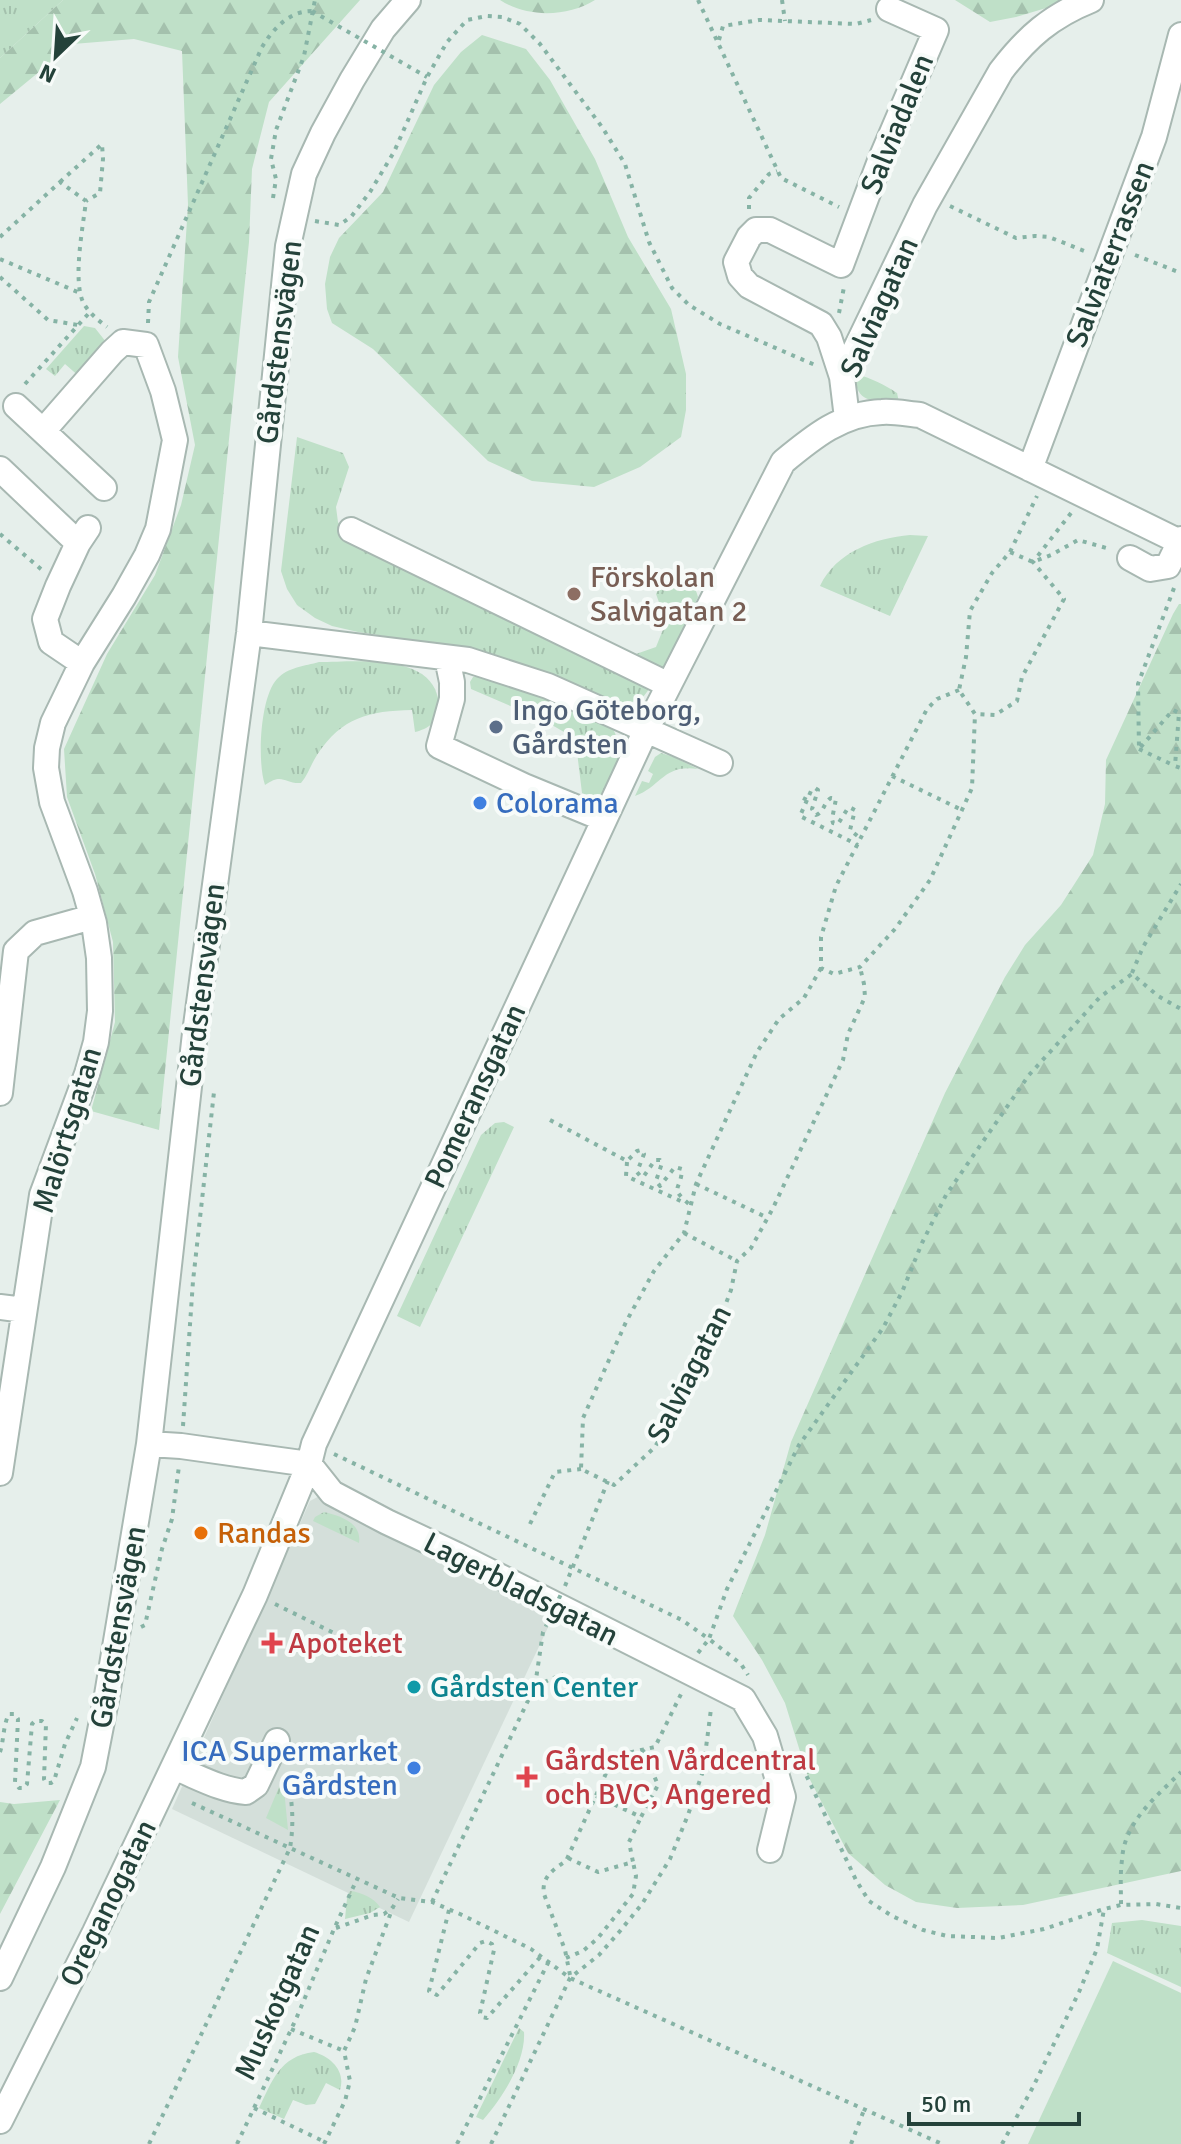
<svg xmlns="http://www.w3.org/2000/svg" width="1181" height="2144" viewBox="0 0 1181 2144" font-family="Signika,sans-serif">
<defs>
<pattern id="grass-tufts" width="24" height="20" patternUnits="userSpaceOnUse" patternTransform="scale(2)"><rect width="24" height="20" fill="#bfe0c8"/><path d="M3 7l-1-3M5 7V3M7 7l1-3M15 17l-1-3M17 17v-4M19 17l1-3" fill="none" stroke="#a4c1ad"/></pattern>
<pattern id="forest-firs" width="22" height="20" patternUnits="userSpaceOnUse" patternTransform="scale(2)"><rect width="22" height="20" fill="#bfe0c8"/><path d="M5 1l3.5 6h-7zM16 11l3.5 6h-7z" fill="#a4c1ad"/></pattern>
</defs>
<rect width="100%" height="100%" fill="#e6efeb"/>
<path fill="#d4dfda" d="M325 1493 560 1602 409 1922 172 1809 310 1501Z"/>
<path fill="url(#grass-tufts)" d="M0 0H63L0 58Z
M84 326 95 328 110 347 81 378 65 364 55 376 46 369Z
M856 374C871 378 885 385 897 393L899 402C877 402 853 404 856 374Z
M297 437 343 453 349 467 336 507 338 522 345 534 650 688 640 701 620 703 448 646 358 632 332 626 315 618 297 605 287 589 281 571Z
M910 535 928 536 890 616 820 586C836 552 875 538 910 535Z
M676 576C689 578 695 585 698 597L667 664 659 669 595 641 597 636 636 654 656 647 666 622 656 594 662 582Z
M319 662C352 662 419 654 435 689 437 695 440 701 439 707 438 722 428 729 415 732L412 710C369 711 342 717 317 755 311 764 308 775 301 783 284 784 283 772 265 785 257 762 260 697 277 679 288 667 305 666 319 662Z
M473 677C503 673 578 710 609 722 627 749 618 772 599 797H591L582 793 577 752 564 732 545 721 471 689 470 682Z
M661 753 674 757 698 769C663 764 661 787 635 796L642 781 649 783 653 774 648 771 655 757Z
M504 1122 514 1127 420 1327 397 1316 481 1135 495 1123Z
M324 1512C341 1516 362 1523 359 1543L313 1521 315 1517Z
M279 1787 284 1789 288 1830 266 1818Z
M350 1891C361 1892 374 1898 380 1907L370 1913 345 1919 347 1898Z
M1142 1920 1181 1926V1987L1107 1953 1112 1923Z
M519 2028 524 2032C526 2061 502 2099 483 2120L476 2117Z
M314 2052C331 2057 346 2071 340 2090L326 2083 315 2104 306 2105 293 2100 284 2119 259 2108C272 2081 280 2056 314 2052Z"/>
<path fill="url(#forest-firs)" d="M63 0H360L269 102 252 169 249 242 159 1130 91 1111 115 1022 113 942 95 874 67 797 64 749 107 654 155 575 181 505 195 445 178 357 188 205 182 51 134 39 73 44 0 104V58Z
M500 0H595C568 17 527 18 500 0Z
M955 0H1073L1016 17 990 22Z
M482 35 526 49 550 80 595 159 628 237 671 309 686 374V410L681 437 640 467 594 487 532 481 488 461 373 349 332 323 327 309 325 284 330 257 339 238 383 192 434 85 461 52Z
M1179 604H1181V1871L1023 1905 957 1908 916 1902 885 1885 848 1853 807 1774 785 1703 762 1660 733 1616 765 1535 791 1442 945 1093 1005 977 1025 945 1061 905 1093 855 1105 804 1106 760 1173 614Z
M60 1800 0 1914V1802L14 1804Z"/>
<path fill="#bfe0c8" d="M1113 1961 1181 1993V2144H1028Z"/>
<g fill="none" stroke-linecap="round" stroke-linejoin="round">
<defs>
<path id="minor" d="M842 377 829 337 821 324 749 286 740 276 736 262 749 237 756 230H770L841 265 880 161 936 30 889 9
M16 406 104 488
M847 418 842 377 925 205 1001 71C1027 37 1051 16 1091 0
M0 469 78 543
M1030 469 1154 137 1181 35
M351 530 669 685
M1130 558 1150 569 1168 566 1181 539
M249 633 468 660 548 686 720 763
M447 658 452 682V699L439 746 524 786 604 819
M82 663 51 642 45 619 58 586 78 543 88 528
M0 1093 16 951 35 933 92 917
M0 1307 24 1310
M149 1444 181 1446 309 1464 332 1493 387 1522 457 1555 743 1699 765 1736 783 1797 770 1850
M0 1473 42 1195 87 1074 96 1042 100 1011 99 958 94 923 85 891 52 802 46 768 47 748 53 723 82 663 124 596 147 555 158 529 175 440 163 391 146 345 123 342 112 352 43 431
M179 1755 183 1771C204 1780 223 1790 246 1792L256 1785 277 1741
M0 1978 53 1867 93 1767 107 1695 149 1444 195 1033 249 633 288 246 304 174 323 133 352 80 383 29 408 0
M0 2121 95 1932 255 1595 309 1464 314 1444 646 730 783 462C812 438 842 413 882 412 894 411 908 414 920 415L1180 542"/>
</defs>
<use href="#minor" stroke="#a8b8b2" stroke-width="28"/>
<path stroke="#86b3a5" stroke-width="4" stroke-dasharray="4 6" stroke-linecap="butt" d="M698 0 781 178 839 207
M782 0 785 21
M719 40 723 26 759 20 856 24 871 20
M60 182 102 144 103 159 100 193 86 201
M273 198 276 179 271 159 276 130 304 56 315 0
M950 206 1016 238 1035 236 1049 237 1087 252
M749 209V198L769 174 777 171
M315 221 339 225 351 217 370 192 394 152 427 77 447 42 467 20 487 16 502 17 520 24 540 44 602 127 625 164 649 242 672 288 689 305 720 324 815 365
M0 237 60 182 86 201C83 227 72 282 84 304 90 314 98 320 107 327
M1135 255 1181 273
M0 259 80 293
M0 277 48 320 78 325
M839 313 844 287
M148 323 149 302 262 47C273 29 289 11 312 11
M25 384 90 312
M1071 513 1033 562 1064 599 1022 677 1017 701 995 715 975 714 959 690 966 657 970 611 992 573 1010 552 1033 562 1051 555 1078 540 1110 549
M0 534 42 570
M1010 552 1037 496
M1174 588 1138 684 1139 749 1173 710 1179 713 1175 766 1181 768
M959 690 937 699 927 709 836 886 821 937V968L834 974 860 967 895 929 930 880 972 788 975 714
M1139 749 1175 766
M892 776 962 810
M803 798 807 800 811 791 815 788 818 790 812 809 816 815C824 812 824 802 831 798L836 799 832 819 833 823 838 824 848 808H851L855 810 850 830 860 838
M807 800 800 816 858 845
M821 968 804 998 779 1019 757 1052 696 1184 684 1233 654 1271 626 1322 583 1418 581 1469 614 1485 655 1447 677 1408 722 1314 731 1290 737 1261 751 1248 773 1208 843 1060 848 1034 865 997 864 984 860 967
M1132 973 1143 947 1181 884
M550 1120 627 1161 637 1151 641 1150 644 1154 637 1172 641 1177 644 1176 655 1160H660L662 1163 656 1181 660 1186 675 1167 682 1169C681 1192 668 1186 690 1205
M627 1162 626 1176 685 1203
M696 1184 768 1218
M684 1233 737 1261
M183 1426 193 1281 214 1092
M334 1454 682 1620 709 1639 727 1589 799 1445 883 1328 902 1292 922 1243 946 1195 1029 1075 1100 997 1132 974 1158 996 1181 1009
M530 1524 555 1472 581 1469
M565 1586 608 1481
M275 1604 346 1639
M141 1627 145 1625 162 1549 172 1519 179 1466
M698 1653 709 1639 741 1664 748 1675
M535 1686 563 1674
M0 1752C4 1740 3 1725 9 1714H15L18 1719 15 1782 19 1788H24L27 1784 32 1724 35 1721H42L46 1724 44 1779 46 1783H51L54 1781 65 1744 77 1718
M798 1758 856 1880 869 1901 892 1916 923 1930 947 1936 998 1938 1044 1929 1104 1909 1121 1905 1156 1904 1181 1908
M596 1796 641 1817 658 1785 643 1750
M192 1803 399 1898 432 1902 460 1914 531 1949 570 1978 942 2144
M568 1858 598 1872 633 1862 629 1842 641 1817
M432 1902 535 1686 543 1632 546 1626
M1121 1904C1121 1890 1120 1874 1122 1860 1124 1822 1156 1797 1181 1772
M449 1910 429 1991 437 1995 480 1943 486 1941 492 1944 494 1950 480 2013 482 2017 487 2018 542 1955
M336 1928 373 1915 384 1914 393 1907 398 1899
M566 1958 583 1951 598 1938 633 1894 636 1876 633 1862
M570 1975 565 1950 544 1894C541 1877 554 1869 566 1861L614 1756 655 1747 682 1692
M291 2029 344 2051
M254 2108 325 2142
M149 2144 290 1848C294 1824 293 1799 286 1775
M237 2144 296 2019 334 1929 357 1879
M324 2144 345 2101 350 2081 344 2051 355 2027 366 1979 393 1907
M457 2144 549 1961
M491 2144 570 1978 599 1955 620 1931 642 1904 670 1859 688 1815 703 1771 711 1709
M851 2144 864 2110
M1002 2144 1033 2087 1079 1992 1097 1949 1104 1909"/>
<use href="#minor" stroke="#fff" stroke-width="24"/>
<path stroke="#86b3a5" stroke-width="4" stroke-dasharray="4 6" stroke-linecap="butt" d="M312 11 427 77
M546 1626 562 1592"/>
</g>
<circle fill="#8d6e63" stroke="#f7fbf9" stroke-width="3" cx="574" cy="594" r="8"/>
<circle fill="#5c6f8a" stroke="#f7fbf9" stroke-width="3" cx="496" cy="727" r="8"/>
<g fill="#3f7fe0" stroke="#f7fbf9" stroke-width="3">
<circle cx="480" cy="803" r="8"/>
<circle cx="414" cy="1768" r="8"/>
</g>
<circle fill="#e8710a" stroke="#f7fbf9" stroke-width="3" cx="201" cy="1533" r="8"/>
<g fill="#e0444e" stroke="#f7fbf9" stroke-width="3">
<path d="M268 1631h8v8h8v8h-8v8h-8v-8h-8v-8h8z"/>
<path d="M523 1765h8v8h8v8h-8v8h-8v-8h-8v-8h8z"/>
</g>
<circle fill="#0f9aa8" stroke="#f7fbf9" stroke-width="3" cx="414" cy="1687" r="8"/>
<g text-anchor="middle" stroke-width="8" stroke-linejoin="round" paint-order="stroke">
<g font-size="30" fill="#24423a" stroke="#f7fbf9">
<text transform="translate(897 124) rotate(-68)" y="10">Salviadalen</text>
<text transform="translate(1110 254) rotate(-69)" y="10">Salviaterrassen</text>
<text transform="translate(879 307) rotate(-66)" y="10">Salviagatan</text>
<text transform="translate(279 342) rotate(-83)" y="10">Gårdstensvägen</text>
<text transform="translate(202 985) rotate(-83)" y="10">Gårdstensvägen</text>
<text transform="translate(475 1096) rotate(-65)" y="10">Pomeransgatan</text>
<text transform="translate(67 1130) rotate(-73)" y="10">Malörtsgatan</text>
<text transform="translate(689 1374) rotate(-63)" y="10">Salviagatan</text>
<text transform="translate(521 1589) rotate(27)" y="10">Lagerbladsgatan</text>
<text transform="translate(118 1627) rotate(-80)" y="10">Gårdstensvägen</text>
<text transform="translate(108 1903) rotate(-64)" y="10">Oreganogatan</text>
<text transform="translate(277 2002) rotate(-66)" y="10">Muskotgatan</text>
</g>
<g font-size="30" fill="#785e54" stroke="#f7fbf9" text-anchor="start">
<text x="590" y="587">Förskolan<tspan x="590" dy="34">Salvigatan 2</tspan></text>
</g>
<g font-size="30" fill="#4e5e75" stroke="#f7fbf9" text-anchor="start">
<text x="512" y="720">Ingo Göteborg,<tspan x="512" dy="34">Gårdsten</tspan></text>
</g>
<g font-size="30" fill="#366cbe" stroke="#f7fbf9" text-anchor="start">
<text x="496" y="813">Colorama</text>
<text x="398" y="1761" text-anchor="end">ICA Supermarket<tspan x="398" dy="34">Gårdsten</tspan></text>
</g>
<g font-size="30" fill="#c56008" stroke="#f7fbf9" text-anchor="start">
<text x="217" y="1543">Randas</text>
</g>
<g font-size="30" fill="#be3a42" stroke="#f7fbf9" text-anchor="start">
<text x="288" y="1653">Apoteket</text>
<text x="545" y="1770">Gårdsten Vårdcentral<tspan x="545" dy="34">och BVC, Angered</tspan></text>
</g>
<g font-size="30" fill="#0d838f" stroke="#f7fbf9" text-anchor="start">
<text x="430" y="1697">Gårdsten Center</text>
</g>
</g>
<g transform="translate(56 56) rotate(205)" stroke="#f7fbf9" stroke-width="6" paint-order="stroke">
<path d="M0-6L14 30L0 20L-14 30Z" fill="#24423a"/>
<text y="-12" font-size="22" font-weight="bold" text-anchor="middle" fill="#24423a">N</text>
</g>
<path d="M909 2112v12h170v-12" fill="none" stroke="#24423a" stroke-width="4"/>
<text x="921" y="2112" font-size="24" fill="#24423a" stroke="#f7fbf9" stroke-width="6" paint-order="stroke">50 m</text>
</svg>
